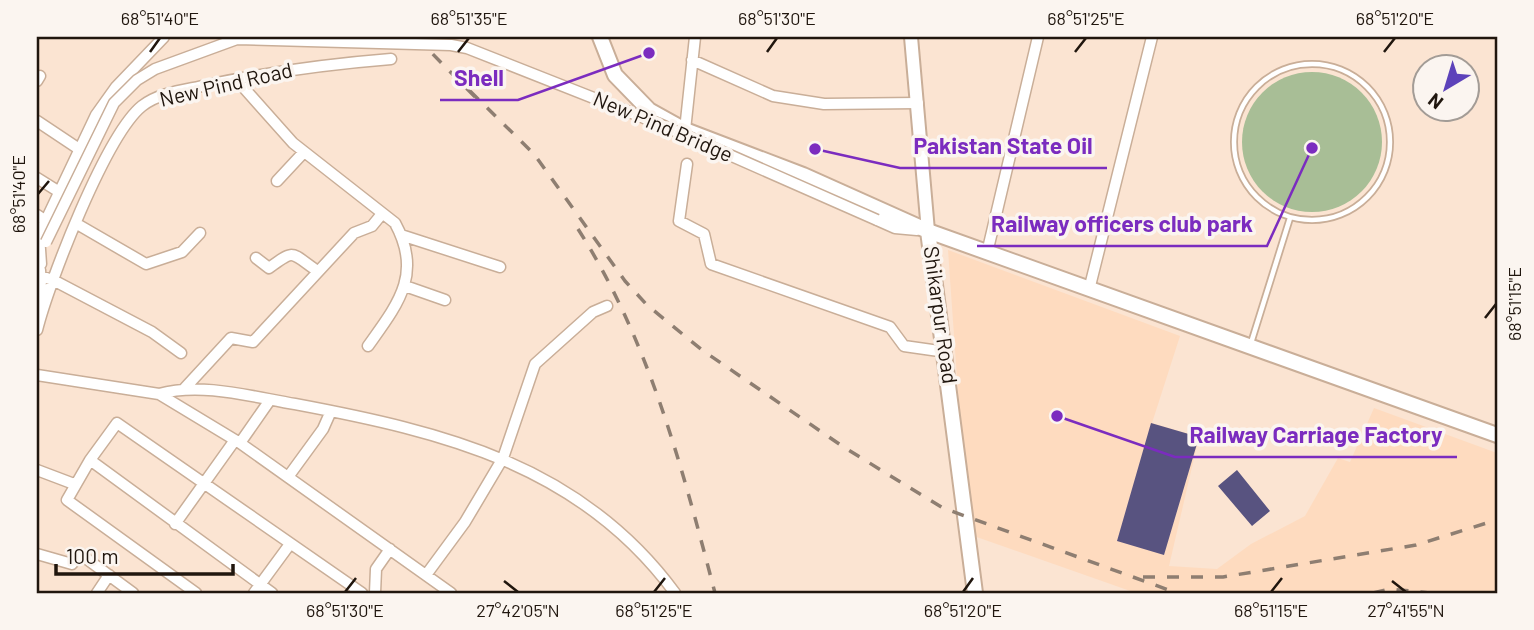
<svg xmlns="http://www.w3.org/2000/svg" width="1534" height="630" viewBox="0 0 1534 630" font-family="Barlow,sans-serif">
<rect width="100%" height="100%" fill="#fbe4d2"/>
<path fill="#fedbbf" d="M948 250 1180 336 1152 423 1199 437 1169 566 1217 569 1251 544 1305 516 1338 458 1350 462 1374 408 1497 453V593H1136L968 534Z"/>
<path fill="#a8be96" d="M1242 142a70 70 0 1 1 140 0a70 70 0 1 1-140 0Z"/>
<path fill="#585380" d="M1151 423 1199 437 1164 555 1117 541Z
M1237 470 1270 511 1252 526 1218 486Z"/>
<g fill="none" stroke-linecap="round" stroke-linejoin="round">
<defs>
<path id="service" d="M1234 142a78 78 0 1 1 156 0a78 78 0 1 1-156 0Z
M1251 343 1290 218"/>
<path id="minor" d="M692 60 773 96 824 104 918 103
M236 79 293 143 395 223C423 274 398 304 368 346
M37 81 40 76
M37 121 79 149
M685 130 695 37
M687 164 679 221 704 234 711 264 890 327 904 346 946 352
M37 178 61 193
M277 181 304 152
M37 215 46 221
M877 220 895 228 917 230
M77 224 146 264 182 252 200 233
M401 235 500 267
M987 253 1038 37
M256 258 269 268C295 249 290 252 316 270
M41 264 39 235 96 115 116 87 164 37
M40 270 42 304
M37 275 53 280 152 332 181 353
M405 286 445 300
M1089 290 1152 37
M37 330C49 282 106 135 142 106 160 92 186 90 207 85 269 72 329 64 391 59
M37 375 159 394C201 382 253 397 295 404 444 432 581 465 675 593
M184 389 231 338 253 342 354 233 372 226 381 215
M159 394 240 443 451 593
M240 443 270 400
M90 460 272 593
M37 470 74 484
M288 477 323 429 331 411
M175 524 235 440
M37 554 72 564 80 554 133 593
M426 575 465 522 503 458 535 364 593 312 607 306
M97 593 109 575
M196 593 67 500 90 460 117 423 362 593
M254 593 290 544
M375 593 376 569 390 549"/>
<path id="tertiary" d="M911 37 928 231"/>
<path id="secondary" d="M600 37 615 75 649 110 685 130 803 175 928 231 1497 435
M928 231 975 593"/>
</defs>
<use href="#service" stroke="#c9ae98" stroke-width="8"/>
<use href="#minor" stroke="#c9ae98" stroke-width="13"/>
<use href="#tertiary" stroke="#c9ae98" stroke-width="16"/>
<use href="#secondary" stroke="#c9ae98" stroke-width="18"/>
<use href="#service" stroke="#fff" stroke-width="4.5"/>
<use href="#minor" stroke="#fff" stroke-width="10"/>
<use href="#tertiary" stroke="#fff" stroke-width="12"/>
<use href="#secondary" stroke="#fff" stroke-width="14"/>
<path stroke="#8e7e71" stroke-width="3.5" stroke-dasharray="12 12" stroke-linecap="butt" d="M416 37 475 97
M470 91 534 154 625 281 647 305 702 350 845 448 943 508 1177 593
M578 229C649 340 682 467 715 593
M1143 577H1223L1416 545 1490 522 1497 523
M1373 593 1390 589 1430 593"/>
<defs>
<path id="minor-bridge" d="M46 242 114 103 137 80 155 69 237 39 451 45 467 48 657 123 877 220"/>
</defs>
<use href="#minor-bridge" stroke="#c9ae98" stroke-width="13" stroke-linecap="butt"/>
<use href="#minor-bridge" stroke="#fff" stroke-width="10"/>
</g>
<path fill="none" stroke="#20160e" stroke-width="2.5" d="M150 52 160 38M458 52 469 38M767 52 777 38M1075 52 1086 38M1384 52 1395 38M38 194 49 181M1485 318 1496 304M504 581 518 592M1392 581 1406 592M345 592 356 578M654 592 665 578M963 592 973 578M1271 592 1282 578"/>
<g text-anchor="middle" stroke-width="7" stroke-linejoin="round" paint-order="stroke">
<g font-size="21" fill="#20160e" stroke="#fbf5f0">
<text transform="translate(226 85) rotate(-13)" y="7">New Pind Road</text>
<text transform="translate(663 127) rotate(23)" y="7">New Pind Bridge</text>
<text transform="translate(940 315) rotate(82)" y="7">Shikarpur Road</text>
</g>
</g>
<path fill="none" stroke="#7b2cbf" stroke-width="2.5" d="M649 53L518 100H440M815 149L900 168H1107M1312 148L1267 246H977M1057 416L1175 457H1457"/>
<g fill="#7b2cbf" stroke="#fbf5f0" stroke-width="2.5">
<circle cx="649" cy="53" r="7"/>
<circle cx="815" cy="149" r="7"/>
<circle cx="1312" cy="148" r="7"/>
<circle cx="1057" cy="416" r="7"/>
</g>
<g font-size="23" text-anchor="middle" font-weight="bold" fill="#7b2cbf" stroke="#fbf5f0" stroke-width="7" stroke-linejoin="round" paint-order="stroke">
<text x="479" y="86">Shell</text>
<text x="1003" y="154">Pakistan State Oil</text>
<text x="1122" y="232">Railway officers club park</text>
<text x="1316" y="443">Railway Carriage Factory</text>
</g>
<rect width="1534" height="630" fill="none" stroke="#fbf5f0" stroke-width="77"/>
<g transform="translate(1446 88) rotate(218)"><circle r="33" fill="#fbf5f0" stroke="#a39c96" stroke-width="2"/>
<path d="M0-5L12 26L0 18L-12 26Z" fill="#5d42ba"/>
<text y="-10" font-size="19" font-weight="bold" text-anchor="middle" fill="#20160e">N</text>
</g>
<path d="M56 564v10h177v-10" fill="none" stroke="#20160e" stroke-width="3.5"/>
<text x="66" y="564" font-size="21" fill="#20160e" stroke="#fbf5f0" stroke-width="5" paint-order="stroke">100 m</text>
<rect x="38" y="38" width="1458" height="554" fill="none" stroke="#20160e" stroke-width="2.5"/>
<g font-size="18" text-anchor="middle" fill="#20160e">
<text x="160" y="25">68°51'40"E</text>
<text x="469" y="25">68°51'35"E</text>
<text x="777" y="25">68°51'30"E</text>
<text x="1086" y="25">68°51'25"E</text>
<text x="1395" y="25">68°51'20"E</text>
<text transform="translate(19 194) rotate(-90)" y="6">68°51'40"E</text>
<text transform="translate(1515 304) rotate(-90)" y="6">68°51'15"E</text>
<text x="345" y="617">68°51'30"E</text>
<text x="518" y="617">27°42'05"N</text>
<text x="654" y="617">68°51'25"E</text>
<text x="963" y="617">68°51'20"E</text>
<text x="1271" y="617">68°51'15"E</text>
<text x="1406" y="617">27°41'55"N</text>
</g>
</svg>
